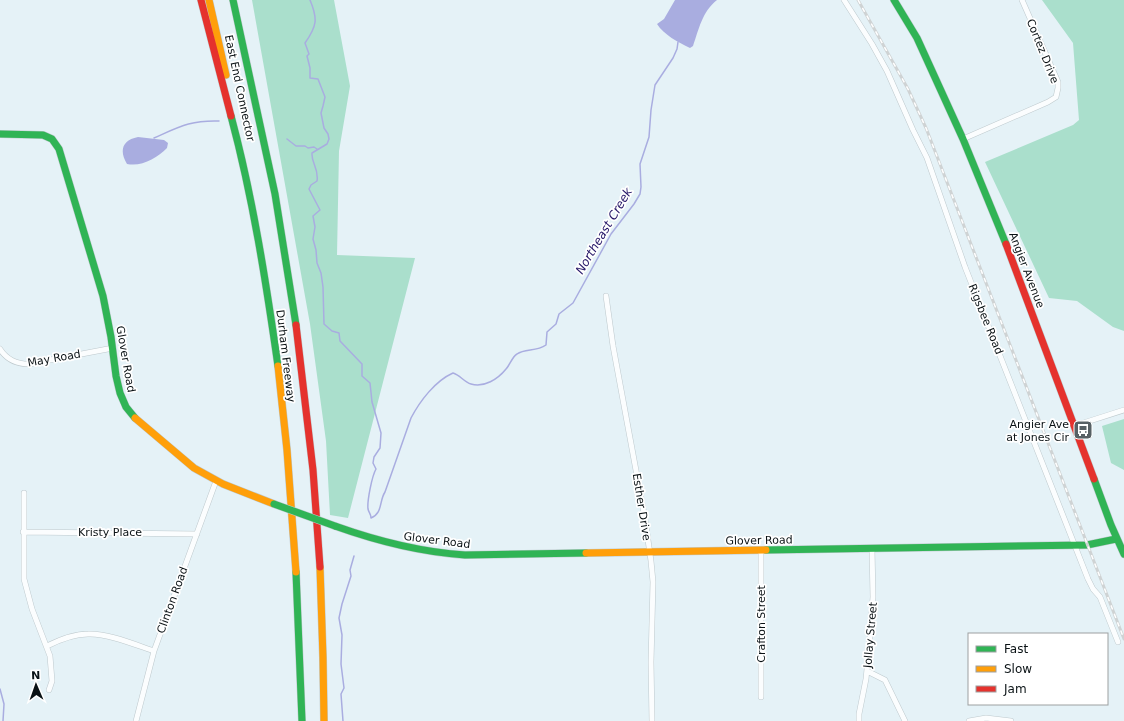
<svg xmlns="http://www.w3.org/2000/svg" width="1124" height="721" viewBox="0 0 1124 721" font-family="'DejaVu Sans',sans-serif">
<rect width="100%" height="100%" fill="#e5f2f7"/>
<path fill="#aadfcc" d="M252 0H334L350 86 339 151 337 255 415 258 348 518 330 515 326 441 310 324Z
M1042 0H1124V331L1113 327 1077 301 1049 298 985 162 1073 125 1079 120 1073 43Z
M1124 419V470L1111 463 1102 426Z"/>
<path fill="#a9ade0" d="M675 0H717C702 12 699 29 693 46L690 48C678 42 664 35 657 24L664 19Z
M138 137 164 140 168 143 167 148C157 158 142 167 127 164 119 151 122 140 138 137Z"/>
<g fill="none" stroke-linecap="round" stroke-linejoin="round">
<path stroke="#a9ade0" stroke-width="1.5" d="M310 0C318 19 317 26 305 43L309 54 307 56 310 68V78L318 79 325 97 323 106 321 113 324 128 328 134 329 139 327 144 312 153C311 163 319 168 317 181L311 185 309 189 320 210 313 216 315 227 313 239 316 250 317 263 321 273 323 287 324 324 332 331 339 333 340 341 362 364V376L370 383 372 402 381 433 380 448 374 457 373 463 376 469C372 476 367 501 368 509 369 513 371 514 371 518 383 513 379 501 385 492L411 418C420 401 435 381 453 373 460 375 464 382 471 384 484 388 498 379 506 369 510 365 512 357 517 354 525 348 536 352 546 345L547 332 556 324 559 314 573 303 611 234 634 204 640 194 641 187 640 164 649 137 651 110 655 85 673 58 677 49 678 42
M154 138C179 127 191 120 219 121
M287 139 296 146H305L308 148 314 147 317 149
M0 689 4 704 3 721
M343 721 341 694 344 688 341 664 342 635 339 618 342 604 351 576 350 570 354 556"/>
<defs>
<path id="street" d="M844 0 872 44 887 71 913 130 927 158 965 267 1088 579 1093 589 1100 597 1118 642
M963 139 1048 102 1056 97 1058 88V82L1022 0
M606 296 613 346 645 519 651 561 653 582 651 662 652 721
M0 349C7 360 17 364 29 364L113 348
M1074 426 1124 410
M24 493V579L32 609 50 656 52 681 49 690
M23 532 197 534
M761 551V697
M47 646C59 640 74 634 88 634 107 633 136 645 154 651
M867 671 885 680 905 721
M136 721 154 651 216 481
M859 721V714L866 679 869 649 873 597 872 549
M969 721 986 718 1011 721"/>
<path id="fast" d="M233 0 275 194 296 325
M894 0 917 38 963 139 1006 244
M231 116C253 198 266 282 278 366
M0 134 43 135 52 139 59 149 103 296 111 337 116 376 120 393 126 407 135 418
M1094 479 1111 525 1124 554
M335 526C377 541 420 552 465 555L586 553
M766 550 1087 545 1116 539
M296 572 302 721"/>
<path id="slow" d="M209 0 226 75
M278 366 287 450 296 572
M135 418 194 468 223 484 274 504
M586 553 766 550
M320 567 323 658 324 721"/>
<path id="jam" d="M201 0 231 116
M1006 244 1094 479
M296 325 313 470 320 567"/>
</defs>
<use href="#street" stroke="#bec9cd" stroke-width="6"/>
<use href="#fast" stroke="#bec9cd" stroke-width="8"/>
<use href="#slow" stroke="#bec9cd" stroke-width="8"/>
<use href="#jam" stroke="#bec9cd" stroke-width="8"/>
<use href="#street" stroke="#fbfdfe" stroke-width="5"/>
<use href="#fast" stroke="#30b455" stroke-width="7"/>
<use href="#slow" stroke="#ff9f0a" stroke-width="7"/>
<use href="#jam" stroke="#e5322d" stroke-width="7"/>
<defs>
<path id="rail" d="M858 0 908 89 926 128 1124 639"/>
</defs>
<use href="#rail" stroke="#cfd3d4" stroke-width="3"/>
<use href="#rail" stroke="#fff" stroke-width="1.5" stroke-dasharray="4.5" stroke-linecap="butt"/>
<defs>
<path id="fast-bridge" d="M274 504 335 526"/>
</defs>
<use href="#fast-bridge" stroke="#bec9cd" stroke-width="8" stroke-linecap="butt"/>
<use href="#fast-bridge" stroke="#30b455" stroke-width="7"/>
</g>
<defs>
<symbol id="bus-square" viewBox="-11 -11 22 22"><rect x="-9" y="-9" width="18" height="18" rx="4" fill="#576064" stroke="#fff"/><path d="M-5-6H5V4H4V6H2V4H-2V6H-4V4H-5ZM-3.5-4V0h7V-4ZM-3.5 1.2v1.5H-2V1.2ZM2 1.2v1.5H3.5V1.2Z" fill="#fff"/></symbol>
</defs>
<g fill-rule="evenodd">
<use href="#bus-square" x="1072" y="419" width="22" height="22"/>
</g>
<g text-anchor="middle" stroke-width="3.5" stroke-linejoin="round" paint-order="stroke">
<g font-size="11" fill="#0a1215" stroke="#fff">
<text transform="translate(1043 51) rotate(68)" y="4">Cortez Drive</text>
<text transform="translate(240 88) rotate(78)" y="4">East End Connector</text>
<text transform="translate(1027 270) rotate(69)" y="4">Angier Avenue</text>
<text transform="translate(986 319) rotate(68)" y="4">Rigsbee Road</text>
<text transform="translate(286 356) rotate(83)" y="4">Durham Freeway</text>
<text transform="translate(54 358) rotate(-10)" y="4">May Road</text>
<text transform="translate(126 359) rotate(80)" y="4">Glover Road</text>
<text transform="translate(642 507) rotate(81)" y="4">Esther Drive</text>
<text x="110" y="536">Kristy Place</text>
<text transform="translate(437 540) rotate(7)" y="4">Glover Road</text>
<text transform="translate(759 540) rotate(-1)" y="4">Glover Road</text>
<text transform="translate(172 600) rotate(-70)" y="4">Clinton Road</text>
<text transform="translate(761 624) rotate(-90)" y="4">Crafton Street</text>
<text transform="translate(870 635) rotate(-85)" y="4">Jollay Street</text>
</g>
<g font-size="11" fill="#0a1215" stroke="#fff" text-anchor="end">
<text x="1069" y="428">Angier Ave<tspan x="1069" dy="13">at Jones Cir</tspan></text>
</g>
<g font-size="12" font-style="italic" fill="#261768" stroke="#fff">
<text transform="translate(604 231) rotate(-59)" y="4">Northeast Creek</text>
</g>
</g>
<rect x="968" y="633" width="140" height="72" fill="#ffffff" stroke="#9da0a1"/>
<rect x="976" y="646" width="20" height="6" fill="#30b455" stroke="#9da0a1"/>
<text x="1004" y="653" font-size="12" fill="#0a1215">Fast</text>
<rect x="976" y="666" width="20" height="6" fill="#ff9f0a" stroke="#9da0a1"/>
<text x="1004" y="673" font-size="12" fill="#0a1215">Slow</text>
<rect x="976" y="686" width="20" height="6" fill="#e5322d" stroke="#9da0a1"/>
<text x="1004" y="693" font-size="12" fill="#0a1215">Jam</text>
<g transform="translate(36 685) rotate(358)" stroke="#ffffff" stroke-width="3" paint-order="stroke">
<path d="M0-3L7 15L0 10L-7 15Z" fill="#0a1215"/>
<text y="-6" font-size="11" font-weight="bold" text-anchor="middle" fill="#0a1215">N</text>
</g>
</svg>
